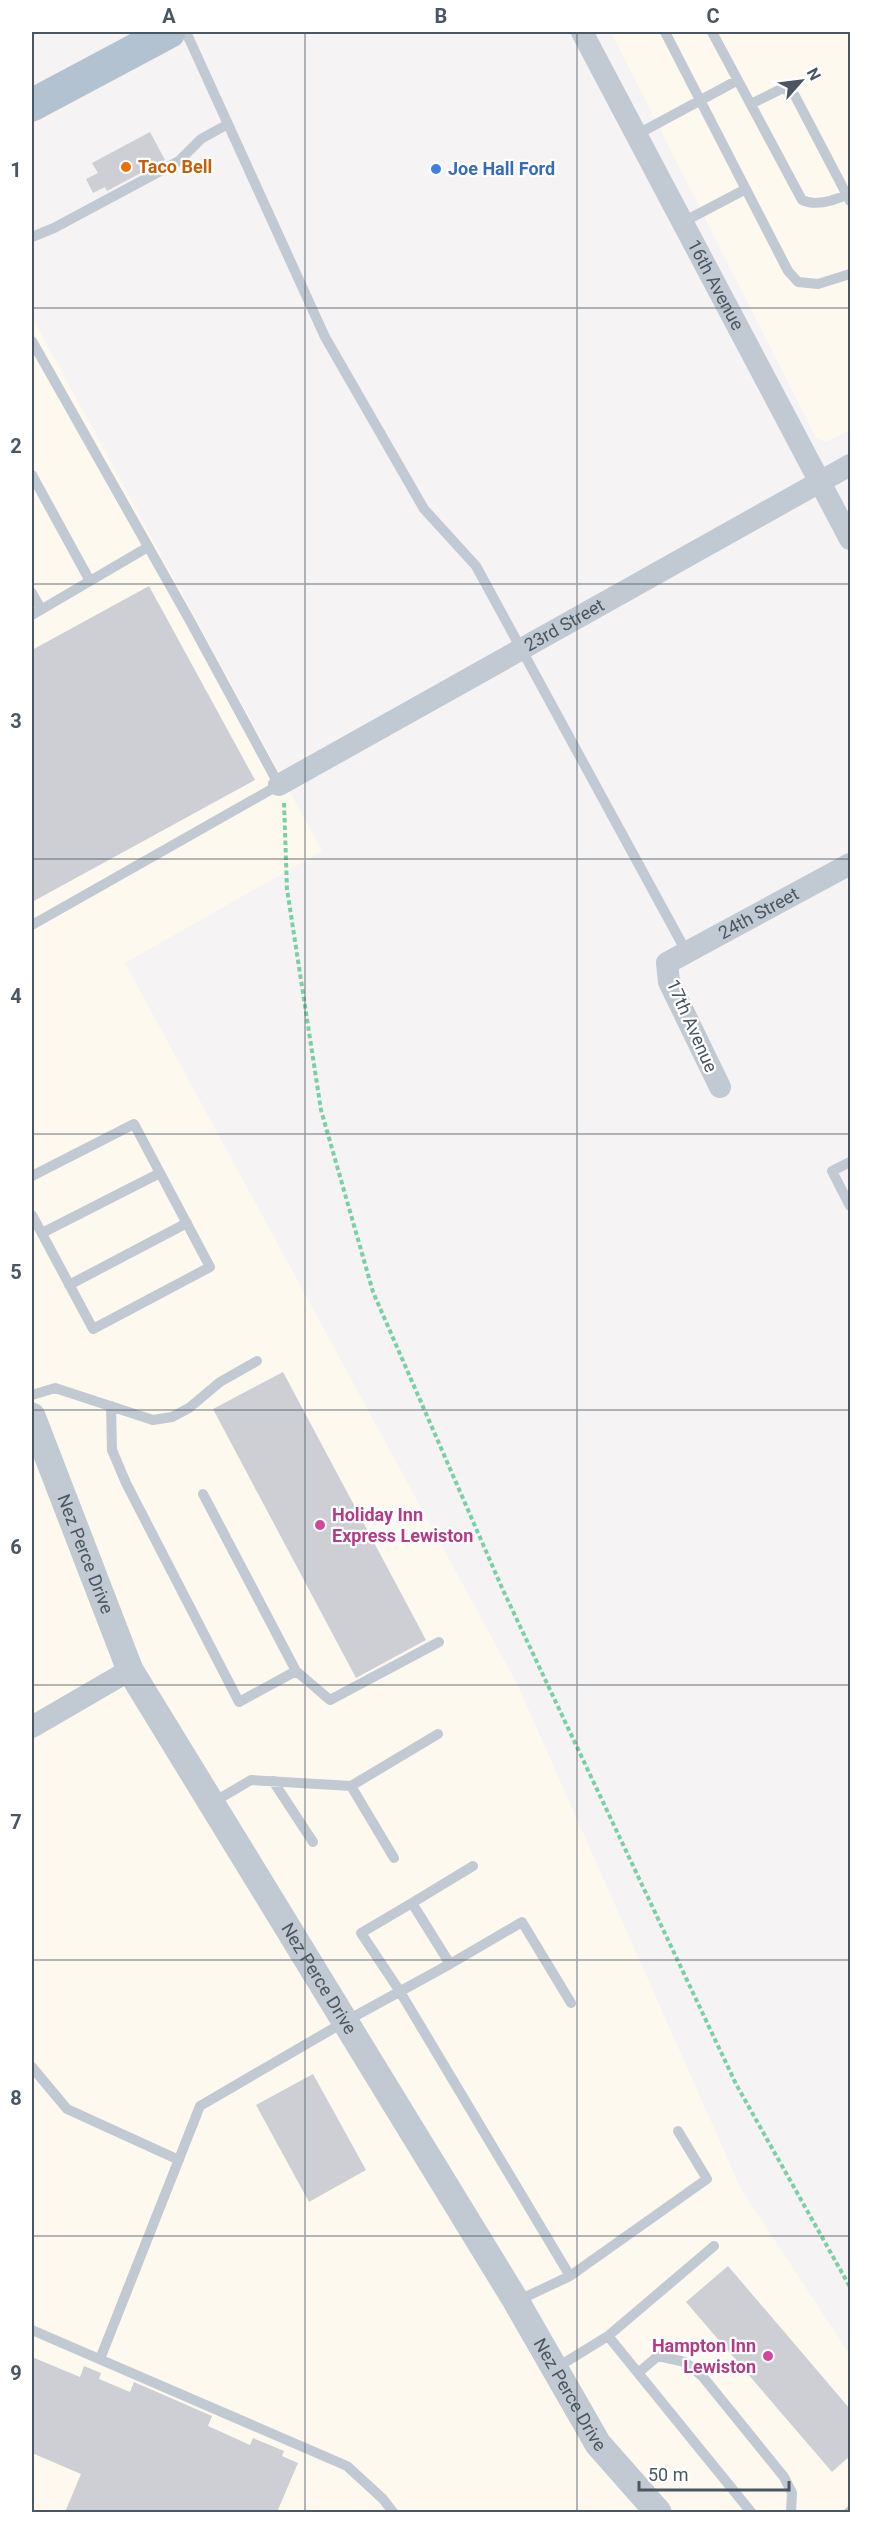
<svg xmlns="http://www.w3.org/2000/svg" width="882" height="2544" viewBox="0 0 882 2544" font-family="Roboto,sans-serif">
<rect width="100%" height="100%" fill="#f5f3f3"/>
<path fill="#fdf9ef" d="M611 32H850V430L827 442 816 438Z
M32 317 322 851 125 963 518 1686 741 2189 850 2355V2512H32Z"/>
<path fill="#cdcfd5" d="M150 132 165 160 107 191 105 187 93 193 86 179 98 173 92 163Z
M149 586 255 780 32 902V650Z
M283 1372 426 1640 356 1678 213 1409Z
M313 2074 366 2170 309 2202 256 2105Z
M728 2266 850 2409V2456L832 2472 686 2302Z
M32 2357 80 2377 84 2366 101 2373 99 2379 130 2392 134 2382 212 2416 208 2426 250 2445 253 2438 284 2451 282 2456 298 2463 277 2512H65L81 2474 32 2453Z"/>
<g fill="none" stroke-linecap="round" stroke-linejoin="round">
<path stroke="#7ad0a6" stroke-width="4" stroke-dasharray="4.5 3" stroke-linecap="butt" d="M284 803 287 889 321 1110 373 1292 502 1588 736 2084 850 2287"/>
<path stroke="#c1cad2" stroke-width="10" d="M186 32 325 337 424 509 476 566 687 953
M665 32 788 271 798 282 818 284 850 274
M712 32 802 200C817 207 836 200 850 193
M751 104 783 88 795 96 850 201
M636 135 738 80
M683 222 746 189
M32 237 54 228 179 161 201 139 228 124
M32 341 189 619 279 785 32 925
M32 475 90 581
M32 593 41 609
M32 615 148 547
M850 1162 832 1171 850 1206
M32 1176 134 1124 210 1267 93 1329 32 1215
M42 1233 160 1173
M69 1285 187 1223
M32 1395 55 1388 153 1420 172 1417 189 1408 220 1382 257 1361
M111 1406 112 1450 126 1483 239 1702 296 1671 203 1494
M296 1671 330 1700 439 1642
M273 1781 313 1842
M351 1786 438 1734
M212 1803 251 1780 351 1786 394 1858
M412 1903 473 1866
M450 1964 522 1922 571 2003
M32 2067 67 2109 179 2160
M570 2276 707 2179 678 2131
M32 2330 347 2466 383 2499 393 2512
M608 2336 714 2246
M100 2359 200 2106 346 2021 450 1964 412 1903 361 1933 399 1990 570 2276 517 2301
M556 2368 608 2336 751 2512
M638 2373 658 2356 685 2362 703 2377 784 2477 792 2493 791 2512
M849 2512 850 2511"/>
<g stroke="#c1cad2" stroke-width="22">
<path id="s1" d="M582 32 850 539"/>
<path id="s2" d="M279 785 850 465"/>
<path id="s3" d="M720 1087 669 982 667 963 850 864"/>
<path d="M32 1727 130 1670"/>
</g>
<path stroke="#c1cad2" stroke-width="27" id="s4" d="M32 1416 130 1670 516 2301 598 2444 658 2512"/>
<path stroke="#b3c2d1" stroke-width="33" d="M32 105 169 32"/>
</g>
<path fill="none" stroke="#4a5661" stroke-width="1.5" stroke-opacity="0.55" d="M305 32V2512M577 32V2512M32 308H850M32 584H850M32 859H850M32 1134H850M32 1410H850M32 1685H850M32 1960H850M32 2236H850"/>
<circle fill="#e8710a" stroke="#fff" stroke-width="2" cx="126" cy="167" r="6"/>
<circle fill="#3f7fe0" stroke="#fff" stroke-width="2" cx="436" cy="169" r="6"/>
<g fill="#d1479c" stroke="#fff" stroke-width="2">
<circle cx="320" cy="1525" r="6"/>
<circle cx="768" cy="2356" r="6"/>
</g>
<g text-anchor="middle" stroke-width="4.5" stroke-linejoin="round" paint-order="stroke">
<g font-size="18" font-weight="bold" fill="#c56008" stroke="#fff" text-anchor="start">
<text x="138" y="173">Taco Bell</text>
</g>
<g font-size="18" font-weight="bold" fill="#366cbe" stroke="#fff" text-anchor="start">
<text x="448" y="175">Joe Hall Ford</text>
</g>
<g font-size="18" fill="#4a5661" stroke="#fff">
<text dy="6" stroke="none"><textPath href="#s1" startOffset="286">16th Avenue</textPath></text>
<text dy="6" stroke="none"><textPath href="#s2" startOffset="327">23rd Street</textPath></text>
<text dy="6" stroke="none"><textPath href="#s3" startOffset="240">24th Street</textPath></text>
<text transform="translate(692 1026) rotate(66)" y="6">17th Avenue</text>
<text dy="6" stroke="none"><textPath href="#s4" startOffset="148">Nez Perce Drive</textPath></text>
<text dy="6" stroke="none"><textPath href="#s4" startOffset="634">Nez Perce Drive</textPath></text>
<text dy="6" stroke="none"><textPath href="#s4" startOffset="1120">Nez Perce Drive</textPath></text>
</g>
<g font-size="18" font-weight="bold" fill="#b23c85" stroke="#fff" text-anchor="start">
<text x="332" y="1521">Holiday Inn<tspan x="332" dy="21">Express Lewiston</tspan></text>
<text x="756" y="2352" text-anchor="end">Hampton Inn<tspan x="756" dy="21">Lewiston</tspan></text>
</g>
</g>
<rect width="882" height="2544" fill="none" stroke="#ffffff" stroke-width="66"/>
<g transform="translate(801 81) rotate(62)" stroke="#ffffff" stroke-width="4.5" paint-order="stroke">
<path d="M0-4.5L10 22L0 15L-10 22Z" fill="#4a5661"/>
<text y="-9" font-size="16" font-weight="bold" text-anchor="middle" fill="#4a5661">N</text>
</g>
<path d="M639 2481v9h150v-9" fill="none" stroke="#4a5661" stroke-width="3"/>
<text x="648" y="2481" font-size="18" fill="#4a5661" stroke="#ffffff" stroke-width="4.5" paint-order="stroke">50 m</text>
<rect x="33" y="33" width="816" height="2478" fill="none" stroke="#4a5661" stroke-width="2"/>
<g font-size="20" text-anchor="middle" font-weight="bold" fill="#4a5661">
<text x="169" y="23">A</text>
<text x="441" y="23">B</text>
<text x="713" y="23">C</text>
<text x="16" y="177">1</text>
<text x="16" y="453">2</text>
<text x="16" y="728">3</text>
<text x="16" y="1003">4</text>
<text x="16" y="1279">5</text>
<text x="16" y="1554">6</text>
<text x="16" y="1829">7</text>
<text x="16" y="2105">8</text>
<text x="16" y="2380">9</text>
</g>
</svg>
